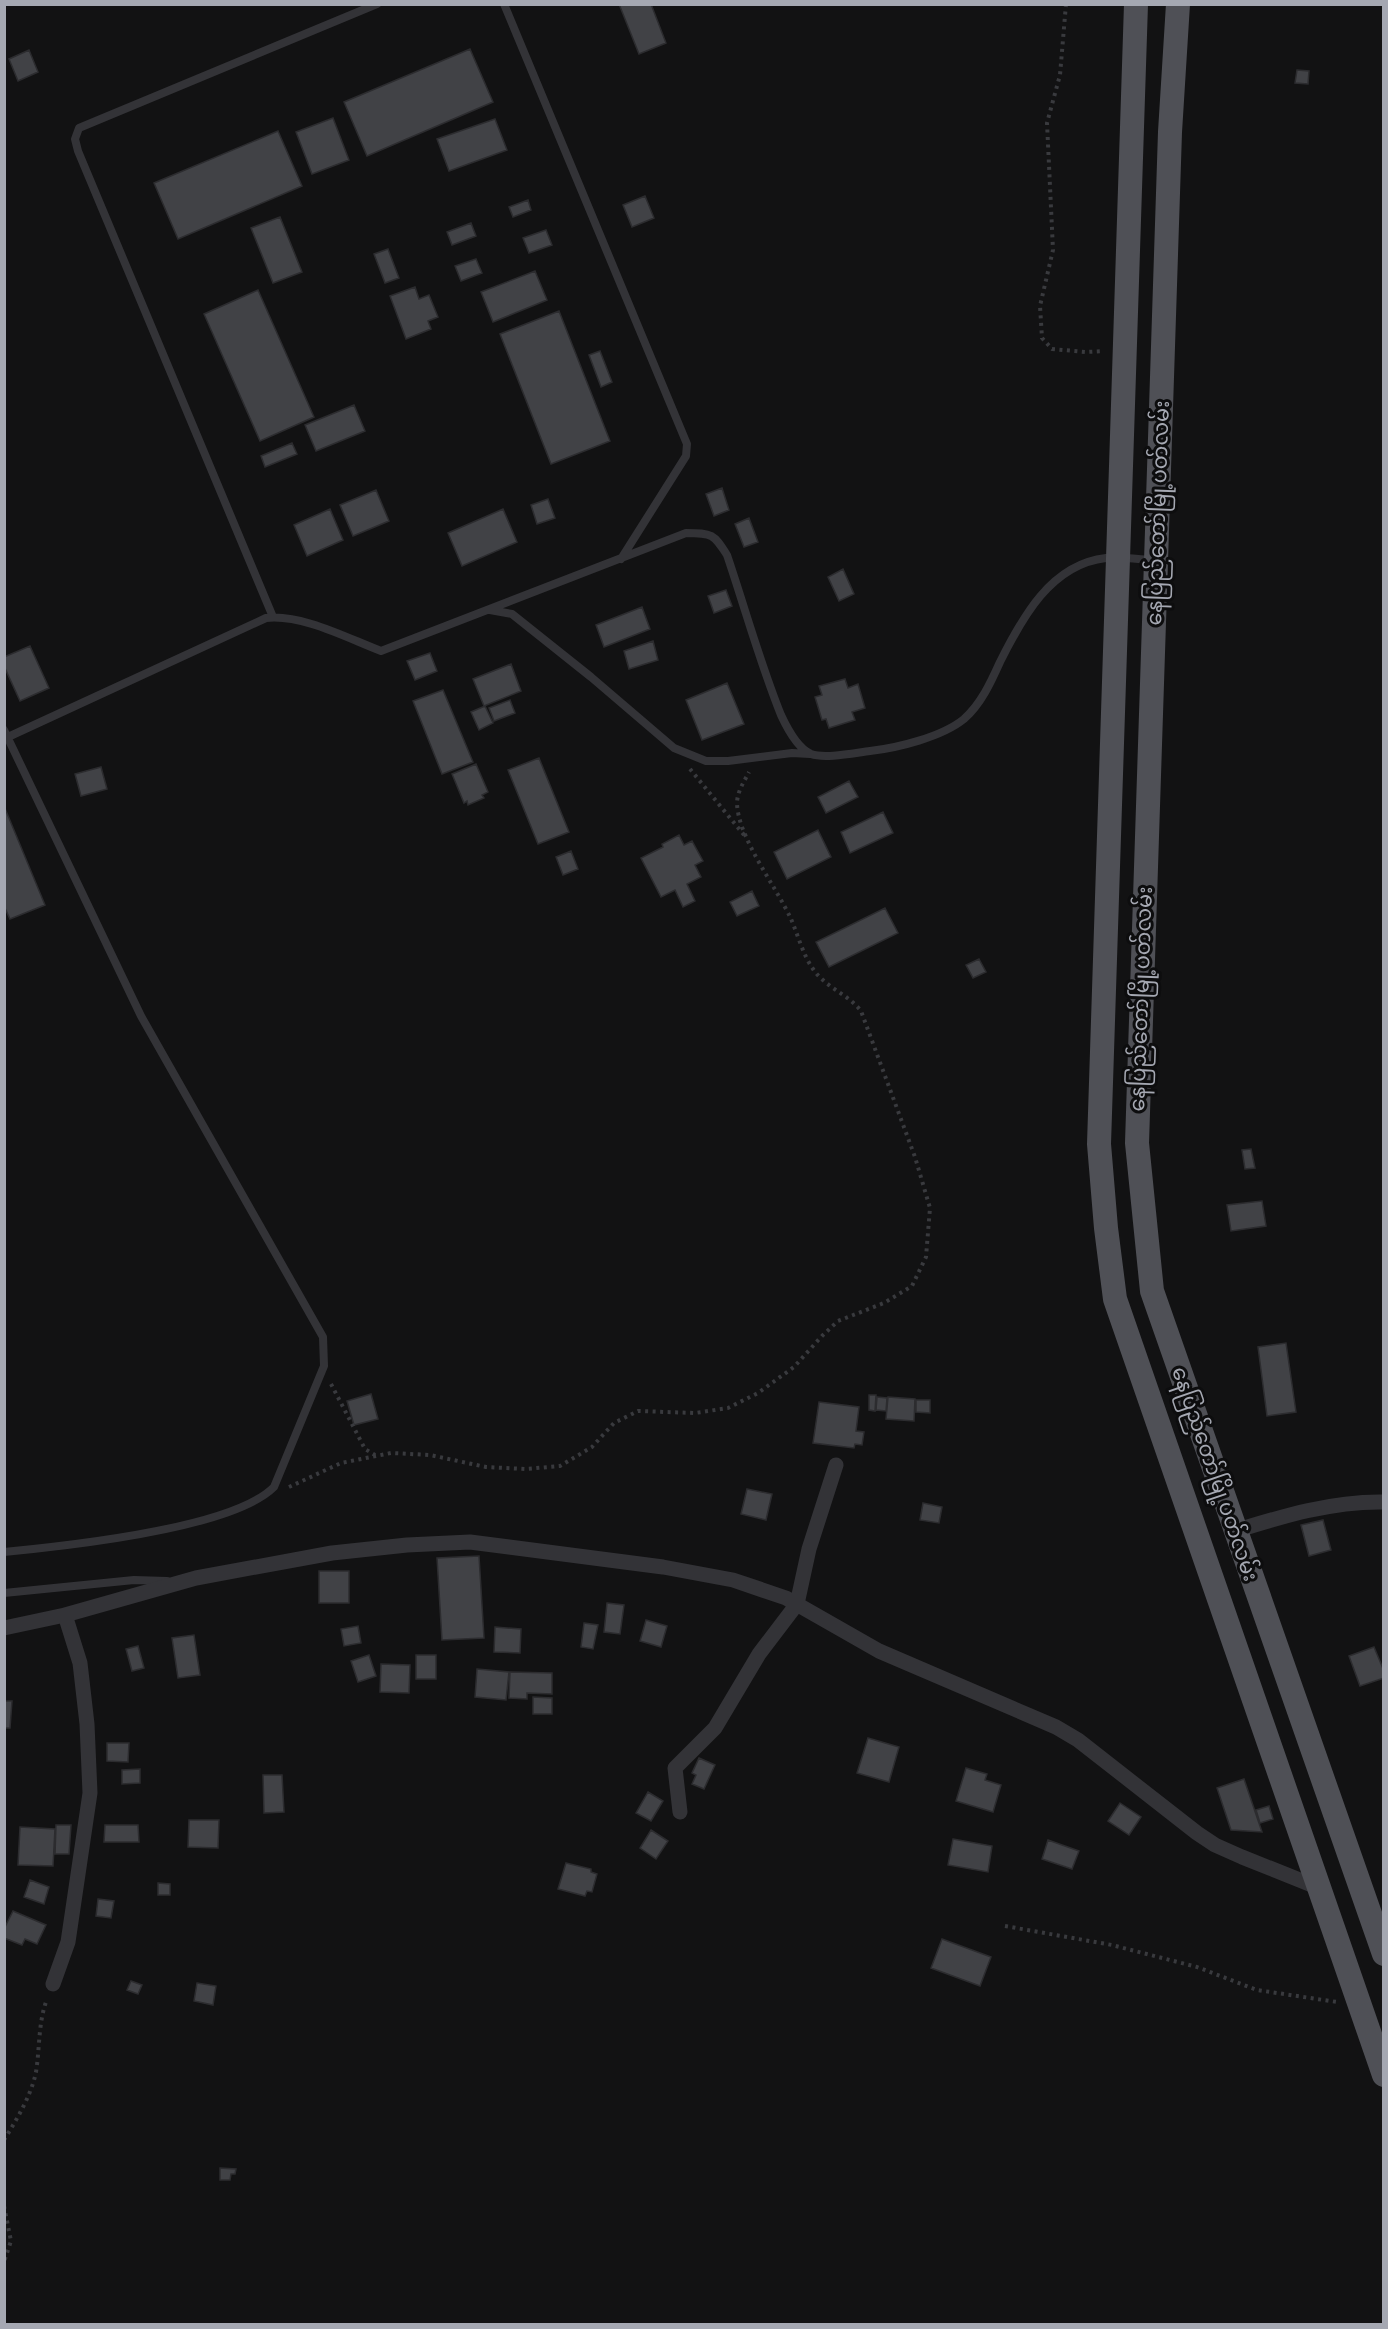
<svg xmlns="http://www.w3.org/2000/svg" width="1388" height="2329" viewBox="0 0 1388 2329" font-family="'Sofia Sans Condensed','Noto Sans Myanmar',sans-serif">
<rect width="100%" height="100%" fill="#121213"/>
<path fill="#414246" stroke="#2c2c2f" stroke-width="1.5" d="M619 4H651L666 43 639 54Z
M470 49 493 102 367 156 344 102Z
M29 50 38 72 18 81 9 59Z
M1297 70 1309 71 1308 84 1295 83Z
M333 118 349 160 312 174 296 132Z
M495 119 507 150 449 171 437 139Z
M278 131 302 186 178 239 154 183Z
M645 196 654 218 632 227 623 205Z
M528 200 531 210 513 217 509 207Z
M280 217 302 272 273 283 251 228Z
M471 223 476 236 452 245 447 232Z
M546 230 552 245 529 253 523 238Z
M388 249 399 278 385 283 374 254Z
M476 259 482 273 461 281 455 266Z
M535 271 547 300 493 322 481 292Z
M415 287 419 299 429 295 438 317 428 321 431 329 406 339 390 296Z
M258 290 314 417 260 441 204 314Z
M559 311 610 441 551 464 500 334Z
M600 351 612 382 601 387 589 355Z
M354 405 365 431 316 451 305 425Z
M292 443 297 454 265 467 261 456Z
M722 488 729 510 714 516 706 494Z
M376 490 389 521 353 536 340 505Z
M548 499 555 518 537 524 531 505Z
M330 509 343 540 307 556 294 525Z
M503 509 517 542 462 566 448 533Z
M749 518 758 542 744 547 735 524Z
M843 569 854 594 839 601 828 577Z
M726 590 732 606 714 613 708 596Z
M642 607 650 629 604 647 596 625Z
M653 641 658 660 629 669 624 651Z
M30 646 49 688 20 701 4 666V657Z
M430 653 437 671 415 680 407 661Z
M511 664 521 691 484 706 473 679Z
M845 679 848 688 858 684 865 708 852 712 855 720 829 728 826 719 822 720 815 697 822 695 819 686Z
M727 683 744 724 702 740 686 700Z
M443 690 473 762 442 774 413 701Z
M510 700 515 713 494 721 489 708Z
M485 706 493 723 479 730 471 712Z
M539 758 569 832 538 844 508 770Z
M476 764 488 792 482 795 484 798 468 805 467 801 464 803 452 774Z
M101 767 107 789 81 796 75 774Z
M849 781 858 797 826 813 818 797Z
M4 806 45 905 10 919 4 906Z
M883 812 893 833 850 853 841 832Z
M818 830 831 857 787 879 774 852Z
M679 835 684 845 692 841 703 861 695 865 701 877 687 884 695 901 683 907 675 890 661 897 641 858 663 847 662 844Z
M571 851 578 869 563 875 556 857Z
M752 891 759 906 737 916 730 902Z
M885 908 898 933 829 967 816 942Z
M979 959 986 972 973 978 966 965Z
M1251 1149 1255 1168 1245 1169 1242 1150Z
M1262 1201 1266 1226 1231 1231 1227 1205Z
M1286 1343 1296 1412 1267 1416 1258 1347Z
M371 1394 378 1419 354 1425 347 1401Z
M869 1395H876L875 1411 869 1410Z
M877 1397 887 1398 886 1411 876 1410Z
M888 1397 915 1399 914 1421 886 1419Z
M916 1400H930V1413L916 1412Z
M819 1402 859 1407 856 1431 864 1432 862 1445 855 1444 854 1448 813 1443Z
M747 1489 772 1494 766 1520 741 1514Z
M923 1503 942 1507 939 1523 920 1520Z
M1323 1520 1331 1550 1309 1556 1301 1525Z
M479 1556 484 1638 442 1640 437 1558Z
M319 1571H349V1603H319Z
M607 1603 624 1605 620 1634 604 1632Z
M646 1620 667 1626 661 1647 640 1641Z
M584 1623 598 1625 593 1649 581 1647Z
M358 1626 361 1643 344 1646 341 1629Z
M495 1627 521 1629 520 1653 494 1652Z
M194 1635 200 1675 178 1678 172 1638Z
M138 1646 144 1668 132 1671 126 1649Z
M1374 1647 1384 1671V1678L1360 1686 1349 1656Z
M369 1655 376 1676 358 1682 351 1661Z
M416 1655H436V1679H416Z
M381 1664 410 1665 409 1693 380 1692Z
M477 1669 509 1672 506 1700 475 1697Z
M510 1672 552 1673V1694L527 1693V1699L509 1698Z
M533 1697 552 1698V1714H533Z
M4 1701H12L10 1728H4Z
M868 1738 899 1747 889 1782 857 1773Z
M107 1743H129L128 1762 107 1761Z
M699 1758 715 1765 704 1789 692 1784 696 1775 692 1773Z
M966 1768 987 1774 985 1780 1001 1785 993 1812 956 1801Z
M140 1769V1783L122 1784V1770Z
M263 1775H282L284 1812 264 1813Z
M1244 1779 1262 1832 1231 1830 1217 1788Z
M648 1792 663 1801 651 1821 636 1813Z
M1120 1803 1141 1817 1129 1835 1108 1821Z
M1269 1806 1273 1819 1260 1823 1256 1810Z
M189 1820H219L218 1848 188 1847Z
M56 1825H71L69 1854H55Z
M105 1825H138L139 1842H104Z
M20 1827 55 1829 53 1866 18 1865Z
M651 1830 668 1841 656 1859 640 1848Z
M953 1839 992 1846 988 1872 948 1865Z
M1048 1840 1079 1851 1072 1869 1042 1859Z
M566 1863 591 1869V1872L597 1874 592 1892 587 1891 585 1896 558 1889Z
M30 1880 49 1887 44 1904 24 1897Z
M158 1883 170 1884V1895H158Z
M98 1899 114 1901 111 1918 96 1916Z
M13 1911 46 1925 37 1944 25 1939 22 1945 4 1938V1929Z
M942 1939 991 1957 980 1986 931 1968Z
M131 1981 142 1985 138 1994 127 1990Z
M197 1983 216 1986 213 2005 194 2001Z
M220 2168 236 2169 235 2174H231L230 2180H220Z"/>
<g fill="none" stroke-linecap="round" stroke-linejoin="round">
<path stroke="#393a3e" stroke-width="4" stroke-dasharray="3 4.5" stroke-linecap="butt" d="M1066 4 1060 75 1047 123 1053 250 1040 306 1042 338 1052 349 1086 352 1104 351
M690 769 744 835
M331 1384 365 1449 375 1455
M289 1487 341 1463 391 1453 430 1455 486 1467 526 1469 560 1466 592 1447 614 1423 638 1411 695 1413 728 1408 758 1393 794 1367 822 1336 838 1321 884 1303 912 1286 926 1257 930 1208 915 1157 861 1011C848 994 826 988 813 969 803 955 798 935 791 919 776 886 737 837 737 802 738 790 744 782 749 772
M1005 1926 1112 1945 1197 1967 1257 1990 1337 2002
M4 2140C17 2119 31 2096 36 2072 40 2047 38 2023 47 1999
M4 2206 11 2241 4 2262"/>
<path stroke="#333337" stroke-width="8" d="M504 4 687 444 686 456 621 559
M490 610 512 614 591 677 674 748 706 761H728L792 753 810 754
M273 617 78 151 75 139 79 128 377 4
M4 730 141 1016 323 1337 324 1366 274 1487C232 1529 66 1546 4 1552
M8 737 266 618C302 614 347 638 381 651L686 533C712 533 714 534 727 555 745 608 760 663 781 715 787 728 797 748 811 754 825 759 854 753 870 751 897 748 942 737 964 719 981 704 991 682 1000 662 1022 618 1051 564 1106 558 1121 557 1137 559 1152 560
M4 1593 134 1580 167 1581"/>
<path stroke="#333337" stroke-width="15" d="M1235 1531C1283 1516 1333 1501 1384 1502
M4 1628 65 1615 196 1578 332 1553 407 1545 470 1542 663 1567 733 1580 786 1598 879 1651 1056 1727 1078 1740 1197 1833 1215 1845 1242 1857 1317 1887
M680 1812 675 1768 715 1728 759 1654 797 1604 809 1549 836 1465
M53 1984 68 1942 90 1793 87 1724 80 1663 65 1615"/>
<path stroke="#4f5056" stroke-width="24" d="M1136 4 1099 1144 1106 1228 1115 1299 1384 2075
M1178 4 1170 132 1137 1143 1152 1291 1384 1954"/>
</g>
<g text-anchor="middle" stroke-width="6" stroke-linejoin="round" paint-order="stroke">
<g font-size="21" fill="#a5a8b2" stroke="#0d0d0e">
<text transform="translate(1158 513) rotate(-88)" y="7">နေပြည်တော်မြို့ပတ်လမ်း</text>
<text transform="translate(1141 999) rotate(-88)" y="7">နေပြည်တော်မြို့ပတ်လမ်း</text>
<text transform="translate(1215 1474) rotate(71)" y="7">နေပြည်တော်မြို့ပတ်လမ်း</text>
</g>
</g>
<rect width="1388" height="2329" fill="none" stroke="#a5a8b2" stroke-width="12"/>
</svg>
